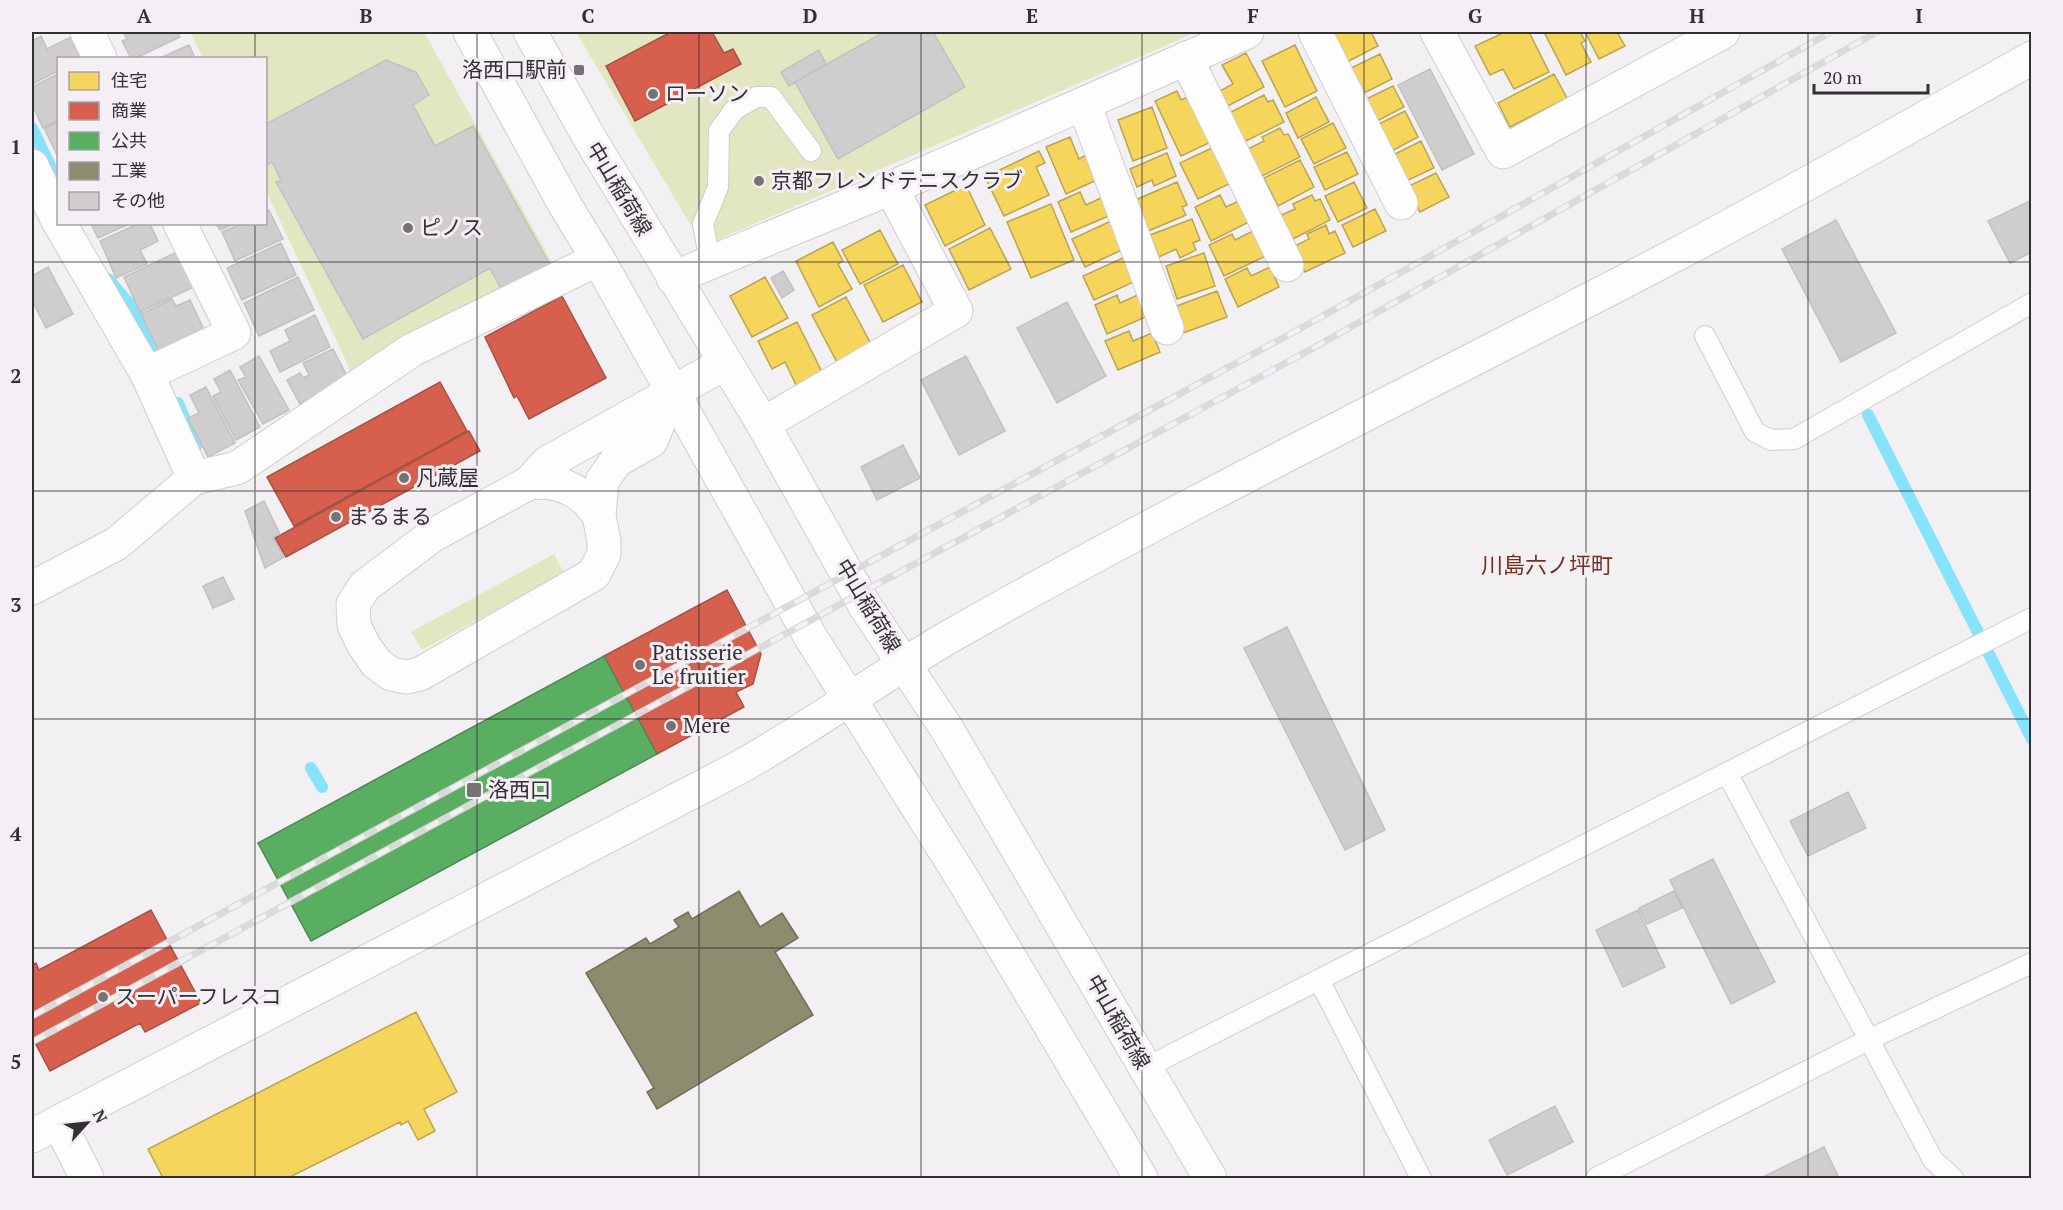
<svg xmlns="http://www.w3.org/2000/svg" width="2063" height="1210" viewBox="0 0 2063 1210" font-family="'PT Serif','Noto Sans JP',serif">
<rect width="100%" height="100%" fill="#f3f0f4"/>
<path fill="#e3e7c1" d="M190 32H424L553 264 352 374 266 191V58H203Z
M576 32H1197L703 246Z
M554 554 564 573 422 650 411 632Z"/>
<path fill="#f6d55c" stroke="#bba44f" stroke-width="1.5" d="M1335 32H1371L1378 46 1347 62 1332 33Z
M1505 32H1529L1549 72 1514 89 1503 69 1490 75 1475 46Z
M1544 32H1580L1585 41 1581 43 1591 62 1566 75Z
M1585 32H1617L1625 46 1599 59Z
M1295 45 1317 91 1285 107 1262 61Z
M1246 53 1264 87 1224 108 1216 93 1233 84 1222 65Z
M1380 54 1392 79 1362 94 1345 71Z
M1554 74 1567 98 1510 127 1498 103Z
M1393 86 1404 107 1375 122 1364 100Z
M1177 91 1181 100 1191 95 1213 141 1181 156 1155 101Z
M1264 95 1268 102 1273 100 1284 122 1244 142 1229 113Z
M1316 97 1329 122 1298 138 1286 113Z
M1152 107 1167 148 1133 161 1118 120Z
M1405 111 1418 137 1390 152 1377 125Z
M1333 123 1346 148 1314 164 1301 139Z
M1280 128 1284 135 1288 134 1300 157 1262 176 1248 149 1264 141 1262 137Z
M1070 137 1079 159 1088 154 1099 179 1066 194 1046 147Z
M1421 141 1434 168 1404 182 1391 156Z
M1216 146 1233 182 1198 199 1180 163Z
M1039 151 1045 163 1036 167 1049 195 1004 216 985 177Z
M1347 152 1358 174 1325 190 1314 167Z
M1167 153 1176 176 1154 186 1152 180 1137 187 1130 169Z
M1300 160 1314 187 1278 206 1264 178Z
M1436 173 1449 197 1420 212 1407 187Z
M1177 182 1187 205 1182 207 1186 215 1146 232 1133 201Z
M1354 182 1367 208 1338 222 1325 196Z
M966 185 985 225 945 246 925 205Z
M1080 192 1086 205 1103 197 1111 215 1071 232 1058 202Z
M1220 195 1226 207 1241 200 1251 221 1211 241 1195 207Z
M1312 195 1315 201 1320 199 1330 220 1291 240 1279 216 1295 209 1293 204Z
M1051 204 1074 260 1031 278 1007 222Z
M1375 209 1386 231 1353 247 1342 225Z
M1192 219 1200 240 1193 243 1196 250 1180 258 1176 249 1159 257 1150 235Z
M1111 221 1124 249 1085 267 1072 239Z
M1326 225 1329 234 1335 231 1345 253 1305 272 1293 247 1309 239 1307 234Z
M990 228 1011 269 969 290 949 249Z
M880 230 898 264 860 284 842 250Z
M1255 230 1268 255 1224 276 1209 245 1232 234 1235 240Z
M833 242 843 261 838 264 852 289 819 307 796 261Z
M1204 253 1215 286 1177 299 1166 266Z
M1125 257 1136 281 1094 300 1083 276Z
M903 265 922 302 883 322 864 285Z
M1270 267 1279 287 1238 307 1225 279 1247 268 1251 276Z
M765 277 788 318 752 337 730 296Z
M1217 291 1227 317 1183 333 1174 307Z
M1140 294 1150 315 1107 334 1095 305 1117 295 1120 303Z
M846 297 872 346 838 364 812 315Z
M797 322 823 374 797 387 785 362 772 369 758 341Z
M1129 331 1133 341 1152 333 1160 352 1118 370 1105 341Z
M416 1012 457 1092 424 1109 435 1131 418 1140 408 1121 401 1125 400 1122 288 1178H163L148 1149Z"/>
<path fill="#d6604d" stroke="#a55245" stroke-width="1.5" d="M671 32H712L724 53 733 49 741 64 635 121 606 66Z
M562 296 606 378 529 419 517 396 514 398 485 337Z
M440 382 467 431 294 526 267 477Z
M469 431 480 451 286 557 275 538Z
M727 590 761 654 753 684 736 692 744 707 657 754 604 656Z
M151 910 201 1003 145 1032 140 1023 50 1071 32 1037V965L36 963 39 970Z"/>
<path fill="#5aae61" stroke="#4e8853" stroke-width="1.5" d="M604 656 657 754 311 941 258 843Z"/>
<path fill="#8c8c6e" stroke="#71705c" stroke-width="1.5" d="M739 891 760 927 782 913 798 938 775 952 813 1015 657 1109 647 1092 654 1088 586 973 646 938 650 944 679 927 674 920 688 912 692 919Z"/>
<g fill="none" stroke-linecap="round" stroke-linejoin="round">
<path stroke="#86e3fb" stroke-width="12" d="M32 128 52 170
M108 279 136 312 152 346
M178 403 196 446
M1868 415 2032 739
M311 768 322 787"/>
</g>
<path fill="#d0cdce" stroke="#c2c0c1" stroke-width="1.5" d="M123 32H177L180 37 136 58H131L122 41 127 39Z
M884 32H933L965 87 838 159 795 82Z
M41 36 47 49 71 37 81 58H58V71L32 84V41Z
M189 45 195 58H160Z
M819 50 826 64 789 86 781 72Z
M386 60 416 72 429 95 413 105 435 146 473 126 550 265 502 291 490 268 363 339 276 182 281 180 272 162 266 166V124Z
M1430 69 1474 154 1442 170 1398 85Z
M58 74V120L43 128 32 104V87Z
M58 122V157L44 128Z
M2032 200V252L2010 263 1988 221Z
M269 210 283 239 235 261 222 232 241 224H266V212Z
M1836 220 1896 333 1841 362 1782 249Z
M91 224H129L98 238Z
M138 224H150L158 241 140 250 147 264 116 278 100 241Z
M216 224H234L220 230Z
M281 243 296 275 242 300 227 268Z
M177 252 194 287 140 312 124 277Z
M48 267 73 314 46 328 32 300V276Z
M783 271 794 290 782 298 771 278Z
M298 277 314 310 259 336 244 303Z
M172 299 176 306 190 300 204 330 159 352 141 314Z
M1067 302 1106 376 1057 403 1017 328Z
M315 315 330 347 280 372 270 351 290 341 285 330Z
M333 349 349 380 300 404 287 380 300 373 303 378 309 375 303 363Z
M259 356 289 410 263 424 238 380 246 377 240 367Z
M966 356 1005 431 959 455 921 380Z
M230 370 260 427 236 440 213 396 221 392 214 379Z
M206 387 235 443 208 457 188 418 199 413 190 395Z
M903 445 920 478 877 500 861 467Z
M264 501 280 534 273 537 284 557 265 568 245 511Z
M223 577 234 599 213 608 203 586Z
M1287 627 1385 830 1345 850 1244 648Z
M1848 792 1866 828 1808 856 1790 821Z
M1713 859 1775 982 1731 1004 1670 880Z
M1674 891 1682 908 1647 924 1639 908Z
M1638 910 1665 967 1623 987 1596 930Z
M1555 1106 1573 1142 1507 1175 1489 1140Z
M1824 1147 1839 1178H1761Z"/>
<g fill="none" stroke-linecap="round" stroke-linejoin="round">
<defs>
<path id="service" d="M710 263 703 224 718 187 719 131 734 110 756 97H771L811 151
M1705 336 1755 432 1771 440 1794 439 2032 303
M1727 773 1933 1160 1953 1178
M1319 980 1421 1178
M1145 1068 2032 618
M1596 1178 1870 1039 2032 963"/>
<path id="minor" d="M87 32 100 58
M1315 32 1401 203
M1437 32 1503 152 1723 32
M1186 58 1287 265
M1084 104 1167 328
M32 166 58 221
M60 224 147 374 194 478
M673 278 891 188 1247 32
M147 374 234 333 180 224
M671 393 651 441 616 461 602 481 599 516 604 541V554L594 574 420 674 407 677 391 674 376 663 363 644 354 625 353 604 365 586 433 535 529 483 547 463 725 363
M763 424 956 311 891 188
M529 483C559 479 582 490 599 516
M32 588 116 544 194 478 237 468 412 350 598 259
M59 1123 87 1178"/>
<path id="tertiary" d="M32 1136 740 767C813 726 881 676 954 634 1190 500 1435 381 1675 255 1795 192 1913 124 2032 58"/>
<path id="secondary" d="M470 32 565 205 598 259 810 636 964 881 1141 1178
M530 32 589 137 763 424 865 606 947 729 1210 1178"/>
</defs>
<use href="#service" stroke="#cfcdcf" stroke-width="22"/>
<use href="#minor" stroke="#cfcdcf" stroke-width="35"/>
<use href="#tertiary" stroke="#cfcdcf" stroke-width="35"/>
<use href="#secondary" stroke="#cfcdcf" stroke-width="35"/>
<use href="#service" stroke="#fdfdfd" stroke-width="20"/>
<use href="#minor" stroke="#fdfdfd" stroke-width="33"/>
<use href="#tertiary" stroke="#fdfdfd" stroke-width="33"/>
<use href="#secondary" stroke="#fdfdfd" stroke-width="33"/>
<defs>
<path id="rail" d="M32 1016 1303 327 1831 32
M32 1042 1317 346 1877 32"/>
</defs>
<use href="#rail" stroke="#dadada" stroke-width="7"/>
<use href="#rail" stroke="#f4eff5" stroke-width="4.5" stroke-dasharray="14" stroke-linecap="butt"/>
</g>
<path fill="none" stroke="#323032" stroke-width="1.5" stroke-opacity="0.55" d="M255 32V58M477 32V1178M699 32V1178M921 32V1178M1142 32V1178M1364 32V1178M1586 32V1178M1808 32V1178M255 224V1178M32 262H2032M32 491H2032M32 719H2032M32 948H2032"/>
<g fill="#767376" stroke="#f4eff5" stroke-width="2">
<rect x="573" y="64" width="12" height="12" rx="3"/>
<circle cx="653" cy="94" r="6"/>
<circle cx="759" cy="181" r="6"/>
<circle cx="408" cy="228" r="6"/>
<circle cx="404" cy="478" r="6"/>
<circle cx="336" cy="517" r="6"/>
<circle cx="640" cy="665" r="6"/>
<circle cx="671" cy="726" r="6"/>
<rect x="466" y="782" width="16" height="16" rx="3"/>
<circle cx="103" cy="997" r="6"/>
</g>
<g text-anchor="middle" stroke-width="6" stroke-linejoin="round" paint-order="stroke">
<g font-size="21" fill="#323032" stroke="#f4eff5" text-anchor="start">
<text x="567" y="77" text-anchor="end">洛西口駅前</text>
<text x="665" y="101">ローソン</text>
<text x="771" y="188">京都フレンドテニスクラブ</text>
<text x="420" y="235">ピノス</text>
<text x="416" y="485">凡蔵屋</text>
<text x="348" y="524">まるまる</text>
<text x="652" y="660">Patisserie<tspan x="652" dy="24">Le fruitier</tspan></text>
<text x="683" y="733">Mere</text>
<text x="488" y="797">洛西口</text>
<text x="115" y="1004">スーパーフレスコ</text>
</g>
<g font-size="21" fill="#323032" stroke="#f4eff5">
<text transform="translate(619 189) rotate(59)" y="7">中山稲荷線</text>
<text transform="translate(868 606) rotate(59)" y="7">中山稲荷線</text>
<text transform="translate(1118 1022) rotate(60)" y="7">中山稲荷線</text>
</g>
<g font-size="22" fill="#74311c" stroke="#f4eff5">
<text x="1547" y="573">川島六ノ坪町</text>
</g>
</g>
<rect width="2063" height="1210" fill="none" stroke="#f4eff5" stroke-width="66"/>
<rect x="57" y="57" width="210" height="168" fill="#f4eff5" stroke="#a6a3a7" stroke-width="1.5"/>
<rect x="69" y="72" width="30" height="18" fill="#f6d55c" stroke="#a6a3a7" stroke-width="1.5"/>
<text x="111" y="87" font-size="18" fill="#323032">住宅</text>
<rect x="69" y="102" width="30" height="18" fill="#d6604d" stroke="#a6a3a7" stroke-width="1.5"/>
<text x="111" y="117" font-size="18" fill="#323032">商業</text>
<rect x="69" y="132" width="30" height="18" fill="#5aae61" stroke="#a6a3a7" stroke-width="1.5"/>
<text x="111" y="147" font-size="18" fill="#323032">公共</text>
<rect x="69" y="162" width="30" height="18" fill="#8c8c6e" stroke="#a6a3a7" stroke-width="1.5"/>
<text x="111" y="177" font-size="18" fill="#323032">工業</text>
<rect x="69" y="192" width="30" height="18" fill="#d0cdce" stroke="#a6a3a7" stroke-width="1.5"/>
<text x="111" y="207" font-size="18" fill="#323032">その他</text>
<g transform="translate(87 1123) rotate(63)" stroke="#f4eff5" stroke-width="4.5" paint-order="stroke">
<path d="M0-4.5L10 22L0 15L-10 22Z" fill="#323032"/>
<text y="-9" font-size="16" font-weight="bold" text-anchor="middle" fill="#323032">N</text>
</g>
<path d="M1814 84v9h114v-9" fill="none" stroke="#323032" stroke-width="3"/>
<text x="1823" y="84" font-size="18" fill="#323032" stroke="#f4eff5" stroke-width="4.5" paint-order="stroke">20 m</text>
<rect x="33" y="33" width="1997" height="1144" fill="none" stroke="#323032" stroke-width="2"/>
<g font-size="20" text-anchor="middle" font-weight="bold" fill="#323032">
<text x="144" y="23">A</text>
<text x="366" y="23">B</text>
<text x="588" y="23">C</text>
<text x="810" y="23">D</text>
<text x="1032" y="23">E</text>
<text x="1253" y="23">F</text>
<text x="1475" y="23">G</text>
<text x="1697" y="23">H</text>
<text x="1919" y="23">I</text>
<text x="16" y="154">1</text>
<text x="16" y="383">2</text>
<text x="16" y="612">3</text>
<text x="16" y="841">4</text>
<text x="16" y="1069">5</text>
</g>
</svg>
